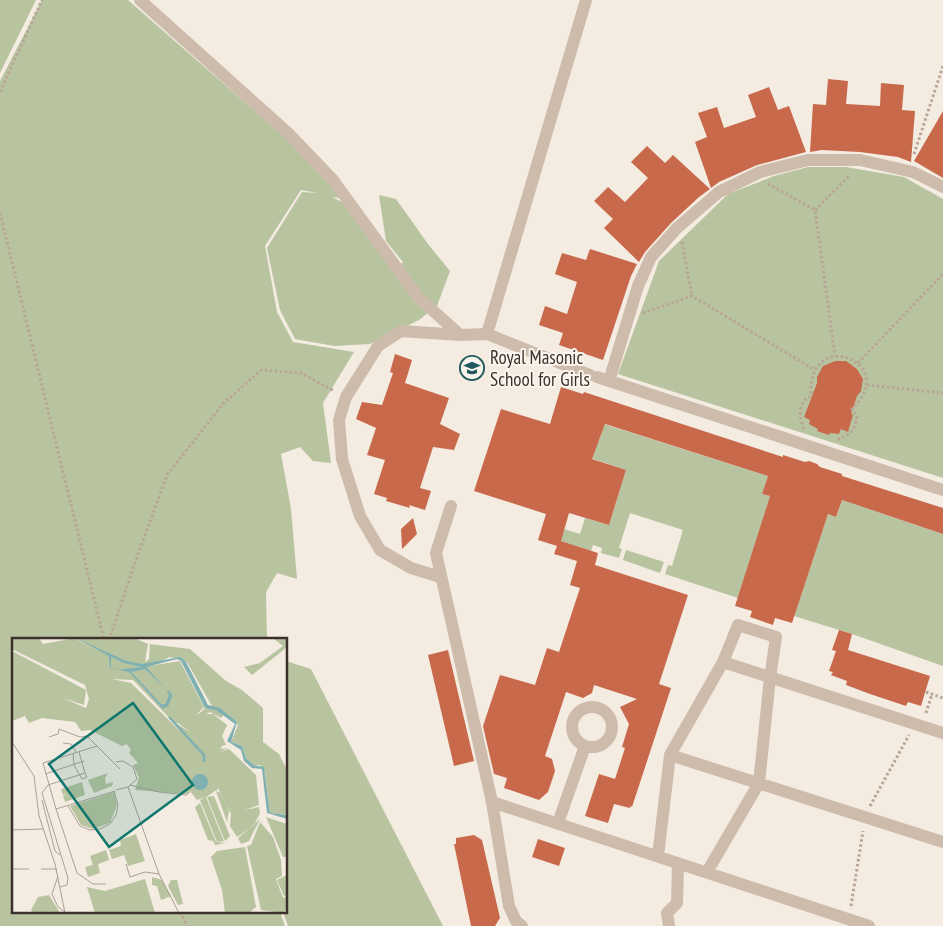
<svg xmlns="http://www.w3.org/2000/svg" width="943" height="926" viewBox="0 0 943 926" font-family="'PT Sans Narrow',sans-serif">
<rect width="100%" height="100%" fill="#f4ebe1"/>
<path fill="#b8c4a0" d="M0 0H36L0 73Z
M42 0H128L295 146 323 175 340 198 332 197 352 207 394 273 403 262 386 241 379 195 396 199 428 244 450 271 437 306 419 320 370 344 334 346 295 339 280 310 267 248 302 192 318 193 301 190 265 246 277 312 293 342 354 352 323 403 331 463 313 461 300 447 281 454 291 509 297 579 277 573 266 592 267 640H14V912H280L285 926H0V81Z
M808 167H846L904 177 943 199V478L618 374 659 261 728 194 774 176Z
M597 422 768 476 762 494 770 496 738 598 665 574 668 565 672 566 683 530 630 513 619 548 622 549 619 558 601 553 602 548 593 545 591 551 561 541 564 529 580 534 585 518 609 525 626 470 573 452 598 442 601 436Z
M842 500 943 534V666L852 634 794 616 828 514 836 517Z
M626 550 664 562 660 573 623 560Z
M286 661 311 669 443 926H288L283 912H286Z"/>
<path fill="#c8694b" d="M828 79 848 81 846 104 880 106 881 83 904 85 902 110 915 111 911 162 898 157 860 152 822 150 810 152 813 104 826 105Z
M769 87 778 110 789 106 806 152 757 165 719 182 711 188 695 142 707 137 698 113 717 107 724 128 756 117 748 95Z
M943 111V178L914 161Z
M647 146 665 163 673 155 710 189 699 197 671 223 645 252 639 262 604 228 613 219 594 201 608 187 625 202 648 178 631 162Z
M590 249 637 264 631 276 603 360 559 345 563 333 539 325 545 306 567 314 577 282 555 274 562 253 586 260Z
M395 354 412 360 405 383 449 398 440 424 460 434 454 450 433 447 420 488 431 491 425 510 409 505 410 508 386 501 387 498 374 494 385 460 367 455 376 428 356 419 362 402 382 405 393 373 390 372Z
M835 361H846L857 369 863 379 861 391 857 396 851 414 853 415 848 432 841 429 839 434 830 433 829 435 817 431 818 429 809 424 810 420 804 417 817 383V377L823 366Z
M561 387 583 394 584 392 783 457V455L805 462 809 461 817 464 820 467 842 474V476L943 508V534L842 500 836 517 828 514 792 623 775 618 773 625 750 617 752 611 735 606 770 496 762 494 768 476 605 424 592 459 626 470 609 525 569 513 561 541 598 553 595 565 688 595 659 684 671 688 632 807 630 806V808L614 804 608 823 585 816 599 774 615 779 625 748 622 747 629 724 620 707 637 699 594 685 592 693 583 698 566 692 545 756 552 759 555 771 548 792 539 800 504 788 507 778 494 774 483 726 500 675 535 685 547 648 559 652 580 588 570 585 577 561 554 554 557 546 538 540 546 514 474 491 501 409 550 424Z
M413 518 417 534 402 549 401 529Z
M839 630 852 634 848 650 930 676 921 706 908 702 906 706 870 694 846 685 847 681 831 675 833 672 829 671 836 651 832 650Z
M448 650 474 761 454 766 428 655Z
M474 835 482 840 500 918 495 926H471L454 844H456V838Z
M538 839 565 848 559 866 532 857Z"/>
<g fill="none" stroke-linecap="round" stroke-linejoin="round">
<path stroke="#b9a596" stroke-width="3" stroke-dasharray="2.5 2.5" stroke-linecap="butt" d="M0 92 42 0
M914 154 943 66
M768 184 815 210 835 356
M815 210 850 175
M0 213 104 640
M682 242 692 296
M643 313 692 296 815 370
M858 363 943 274
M867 385 943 393
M804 429C798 417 798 402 811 396 806 325 902 362 852 409L857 417C855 431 849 436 836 440
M109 640 136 560 167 475 223 404 261 370 301 373 334 391
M926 692 943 698
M926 713 932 694
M870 806 909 735
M851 906 863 831
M180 912 187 926"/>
<path stroke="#cdbbac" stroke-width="12" d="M140 0 288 133 333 180 418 297 460 335
M487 334 586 0
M597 377 943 490
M609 381 638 286 651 257 677 228 719 192 760 172 808 160H860L913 172 943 187
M451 506 436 553 492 802 869 926
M440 577 411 568 380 550 360 516 342 459 339 420 346 397 378 346 401 331 460 335 487 334 590 375
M572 727a20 20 0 1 1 40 0a20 20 0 1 1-40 0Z
M670 755 943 842
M492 802 509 906 516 921 522 926
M558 823 585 746
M658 856 670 755 723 662 943 733
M707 872 759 783 770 678 776 637 738 625 723 662
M669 926 667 913 677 903 678 863"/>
</g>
<defs>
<symbol id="school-ring" viewBox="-11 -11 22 22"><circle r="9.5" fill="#fbf5ee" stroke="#1f5a5e" stroke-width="1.5"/><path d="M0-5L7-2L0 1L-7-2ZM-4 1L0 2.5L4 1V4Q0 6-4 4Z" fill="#1f5a5e"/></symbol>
</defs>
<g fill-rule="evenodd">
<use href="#school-ring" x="458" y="354" width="28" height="28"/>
</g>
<g text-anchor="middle" stroke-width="4" stroke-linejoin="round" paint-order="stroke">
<g font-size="19" fill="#3b302b" stroke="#fbf5ee" text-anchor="start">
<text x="490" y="364">Royal Masonic<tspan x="490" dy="22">School for Girls</tspan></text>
</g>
</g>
<g transform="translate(12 638)">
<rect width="275" height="275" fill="#f4ebe1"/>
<path d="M0 0H27L31 6 63 0 86 14 64 0H122L136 6 133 24 137 21 138 6 178 11 214 43 230 52 251 70V104L267 116 275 132V177L258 175 253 134 248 127H242L234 120 230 108 219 104 226 87 213 75 209 80 198 74 194 76H201L215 87 210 98 214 107 210 108 208 111 216 110 208 114 217 111 244 137 247 167 233 172 247 169 248 175 242 187 225 199 218 188 219 176 205 148 206 151 194 159 212 203 205 204 188 162 193 159 185 162 178 153 175 156 123 152 127 139 121 127 126 125 117 115 119 112 115 106 110 108 78 92 69 93 63 84 30 80 17 85 13 78 0 83V13L74 52 72 67 51 60 74 70 77 61 73 47 0 11ZM158 19 175 24 201 70H193L189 74 184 77 192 69 168 23 136 28ZM100 41 121 42 163 86 166 85 180 95 165 86 168 93 119 45ZM261 0H275V9L240 37 232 29 248 25 271 8ZM96 135 93 140 94 146 101 144 100 148 82 155 76 142ZM70 144 73 157 53 164 51 158 55 156 51 157 49 151ZM204 153 209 155 217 173 215 184ZM102 154 105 167 98 185 81 191 69 187 58 168ZM202 158 218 198 213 203 195 159ZM188 165 204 204 213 205 203 207 201 203 196 202 183 169ZM254 179 275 186V219H271ZM248 181 237 203 229 206 226 200ZM248 184 261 199 269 222 270 238 264 241 271 260 275 258V271L271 275 249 272 235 208 239 207ZM124 196 133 223 116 228 112 217 100 221 97 212 109 208 108 202ZM233 209 244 269 237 275H213L210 252 199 219 205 213ZM94 212 97 222 86 226 88 235 76 239 73 229 81 227 78 218ZM275 237V257L272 258 265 242ZM140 239 150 242 159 258 149 262 145 248 140 247ZM133 241 143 275H83L75 249 93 253ZM159 242H165L171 266 166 267 156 248ZM37 257 48 275H21L19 272 26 259Z" fill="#b8c4a0" fill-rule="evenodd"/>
<path d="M64 0 114 23 130 26 168 19 174 24 196 67 208 70 225 84 219 104 230 108 234 120 242 127 252 129 258 175 275 177V181L255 175 250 131 240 130 232 123 229 112 215 103 223 86 204 72 193 70 169 23 165 21 134 29 160 58 156 68 151 71 117 34 98 30 97 18ZM99 19 112 25 129 29 104 32 99 29ZM133 31 158 55 152 69 119 34ZM180 144a8 8 0 1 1 16 0a8 8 0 1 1-16 0Z" fill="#7fb0b2" fill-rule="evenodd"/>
<path fill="none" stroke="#7fb0b2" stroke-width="2.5" d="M148 68 155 67 159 58 156 53M157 79 192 117V124"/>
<path fill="none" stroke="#aaa098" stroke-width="1" d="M37 99 46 96 47 91 68 99 75 98 85 108M0 104 22 138 27 178 43 226 53 275M51 105 59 106 64 114M61 115 62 127 70 141 75 139 73 135M33 136 72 123M118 147 147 154 174 157 178 154M116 149 147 236M104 152 116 149 125 141 121 129 111 123 104 124M30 162 43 213 48 217M54 168 44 171 31 125 85 108 108 131M54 168 103 153M56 168 68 188 78 192 88 191 98 186 104 177 106 167 102 153M44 171 65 235 81 246H94M0 192 31 191M114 226 118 239 133 234 147 236 167 275M0 231H17M29 231H45M46 238 40 256 46 269 53 274M48 249 55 247 56 240 30 155 36 147 73 135 67 114"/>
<path fill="#0f766e" fill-opacity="0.15" stroke="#0f766e" stroke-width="2.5" d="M121 65 181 147 97 209 37 126Z"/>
<rect width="275" height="275" fill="none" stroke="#3b302b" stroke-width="2.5"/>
</g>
</svg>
